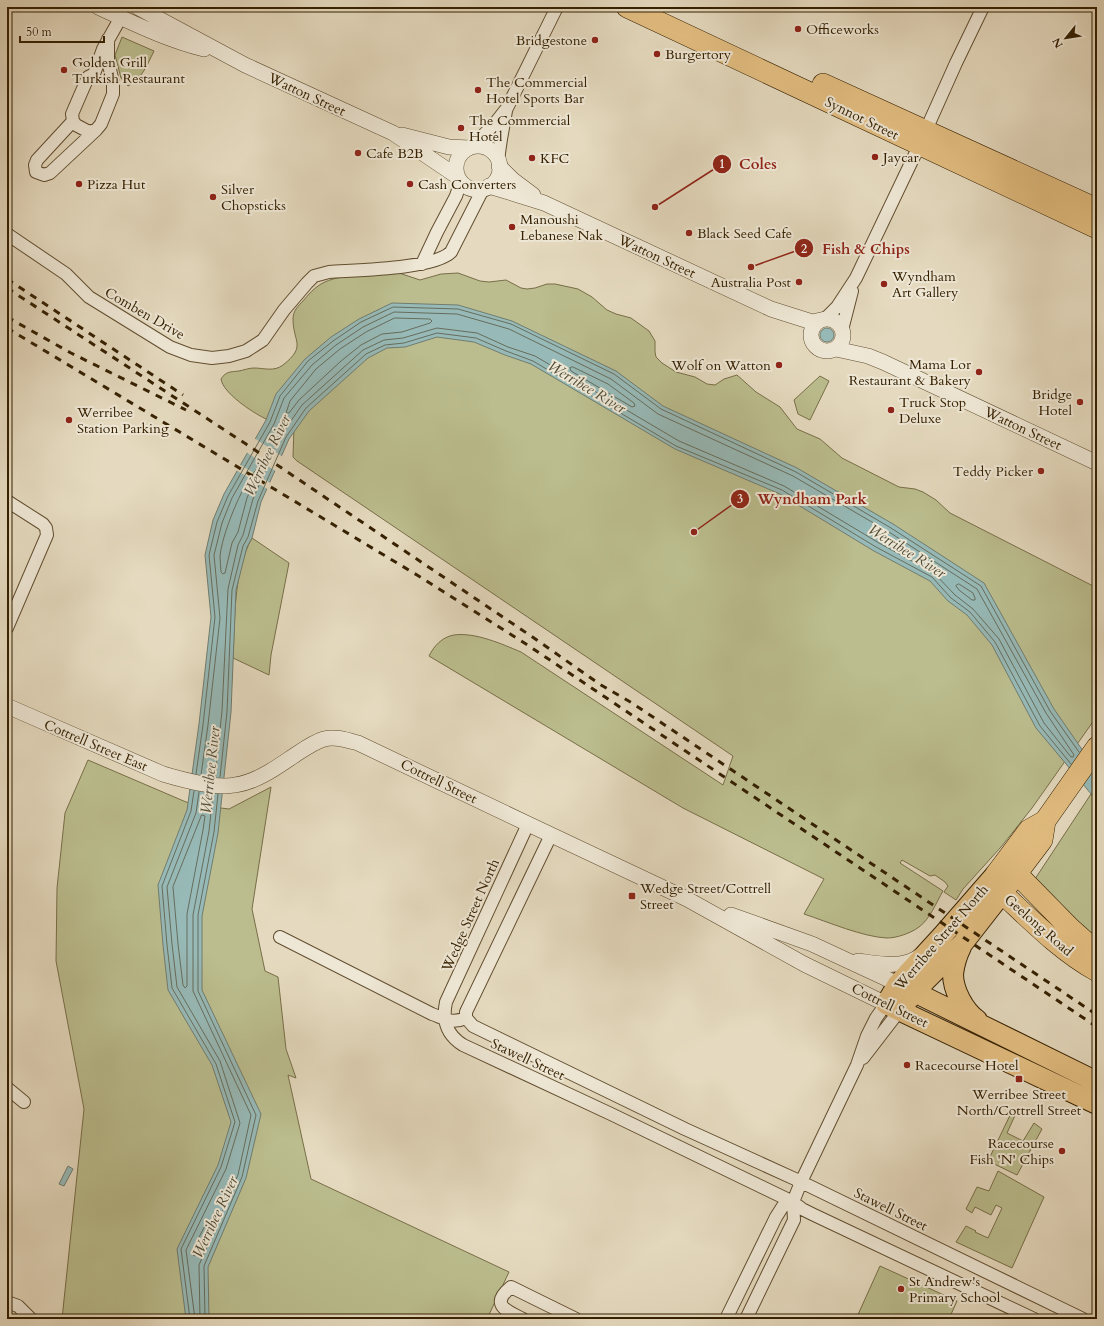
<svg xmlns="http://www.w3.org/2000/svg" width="1104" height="1326" viewBox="0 0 1104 1326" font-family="Cardo,serif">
<rect width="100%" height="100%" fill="#e5dabf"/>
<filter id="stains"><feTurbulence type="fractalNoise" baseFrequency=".005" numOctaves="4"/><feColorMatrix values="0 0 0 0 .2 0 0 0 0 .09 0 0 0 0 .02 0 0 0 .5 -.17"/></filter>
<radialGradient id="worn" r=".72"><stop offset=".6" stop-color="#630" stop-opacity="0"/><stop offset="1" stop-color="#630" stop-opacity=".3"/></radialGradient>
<path fill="#bbbd8e" stroke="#786e48" d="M122 37 154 51C147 65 142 79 128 86L121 78 115 55Z
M399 273 420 280 441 274 458 273 480 281 489 282 506 280 521 288 527 289 535 288 547 284H555L578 289 592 297 607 310 616 314 631 318 649 331 655 341V352L656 357 662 363 676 372 695 377 707 384 715 385 724 379 737 375 756 392 780 407 797 429 820 439 842 458 899 487 915 489 923 492 936 500 950 513 1097 588V716L1032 808 1001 847 963 889 956 900 944 892 948 886 945 882 935 875 930 876 902 860 900 863 943 891C936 903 930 919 919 927 911 933 897 938 887 938 863 937 828 922 804 914L824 879 683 808 429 656C434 646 442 637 454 635 475 632 502 644 521 652L723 785 733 756 297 461 293 457 294 427C284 425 273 423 264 418 252 412 223 393 221 379 226 371 231 372 239 371 244 370 249 368 254 368 264 368 274 372 283 365 307 346 293 342 293 319 293 311 298 306 303 301 308 295 314 288 321 284 339 273 377 275 399 273Z
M820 376 829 381 810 420 798 414 794 400Z
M252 538 289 563 271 655 269 675 233 658C235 621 233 572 252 538Z
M88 760 186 802 221 808 229 809 271 787 252 909 265 971 278 977 286 1049 296 1078 288 1075 311 1179 509 1272 487 1319H62L84 1109 56 961 57 888 65 813Z
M1091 794 1097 801V943L1033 882Z
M1013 1109 1017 1111 1007 1133 1023 1141 1034 1123 1042 1129 1017 1175 988 1161Z
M998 1171 1044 1197 1012 1268 956 1242 966 1226 976 1231 975 1232 988 1238 1002 1208 996 1205 991 1215 975 1207 972 1213 966 1209 977 1187 989 1191Z
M880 1266 957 1301 949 1319H856Z"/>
<path fill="#97bab8" stroke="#707c6f" d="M392 303 458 305 512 321 616 371 663 406 797 468 893 524 984 583 1054 709 1097 771V801L1036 728 992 645 967 615 948 601 930 581 874 551 780 494 675 449 531 364 505 355 474 342 437 337 405 347 387 348 368 358 309 411 289 439 261 502 252 538 247 547 236 590 231 712 218 833 202 916V990L261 1114 246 1178 208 1267 209 1319H186L177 1249 218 1165 231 1122 212 1065 168 990 163 945 158 885 187 810 199 724 211 617 205 555 213 520 224 494 266 420 276 394 305 359 331 337 359 319Z
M820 335a7 7 0 1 1 14 0a7 7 0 1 1-14 0Z
M68 1166 73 1169 64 1186 59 1184Z"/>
<path fill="#e5dabf" d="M254 438 283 457 277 472 246 452Z
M239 464 272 484 269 490 236 470Z"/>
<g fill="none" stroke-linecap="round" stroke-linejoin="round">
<path stroke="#666d5c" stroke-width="1" d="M395 318 430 319 432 321 430 323 402 332 382 334 361 345 341 361 299 400 289 413H286L290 401 316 369 340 349 366 332Z
M573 367 608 384 634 403 635 406 632 407 571 371 570 368Z
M256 470H258V472L247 498 238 532 232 543 225 573 223 574 221 572C221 567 220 562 220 557 221 537 242 484 256 470Z
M959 584 973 593 975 598V600H972L959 590 956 586Z
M196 774 203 725 215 617 209 555 217 522 228 496 270 422 280 396 308 361 333 341 361 322 393 307 458 309 511 324 614 374 661 409 796 472 891 528 981 586 1050 711 1079 752
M201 775 208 725 220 618 214 555 222 523 232 498 274 424 284 398 312 365 336 345 363 327 394 312 457 314 509 329 611 379 658 414 793 476 889 532 977 589 1046 713 1074 755 1073 757H1071L1044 723 999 639 973 609 955 595 934 573 879 543 784 486 679 441 535 356 508 347 477 333 437 328 403 338 384 340 363 350 302 405 281 435 253 499 243 535 238 545 228 589 222 711 215 777
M220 777 227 712 232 590 243 546 248 537 258 501 286 437 306 408 366 354 385 345 404 343 437 333 476 338 506 351 533 361 676 446 782 490 876 547 932 577 951 598 970 612 995 642 1040 726 1071 764
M202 815 205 816 203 830 187 914V986L185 988 183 985 178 944 173 887Z
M207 1223 209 1224V1226L196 1255 194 1256 192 1251Z
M190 1319 181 1249 221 1167 235 1122 216 1064 172 988 167 945 162 886 191 811 194 791
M195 1319 186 1250 226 1169 240 1123 220 1061 177 987 172 944 167 887 196 813 199 792
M200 1319 199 1265 238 1175 251 1115 193 991V915L209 831 213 794
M205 1319 204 1266 242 1177 256 1115 198 991V915L214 832 218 794"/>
<defs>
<path id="minor" d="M108 39V61L113 82V94L101 124 96 130 89 132 76 125 73 121 72 114 88 77 94 74 103 49 121 17
M73 121 37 160 35 165 36 172 44 175 50 173 96 130
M926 130 956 63 983 7
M472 147 496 122 507 108 557 7
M498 160 501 139 506 111
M7 234 66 274 89 297 170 347 191 355 212 358 229 356 246 351 263 340 284 310 307 283 314 276 329 272C356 270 434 269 451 252L483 189
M422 264 437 232 456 196 461 181
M825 319 837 307 856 278 919 146
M842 330 852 291
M7 501 43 524 46 528 47 535 7 628
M528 824 446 1002C442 1021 447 1035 463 1045L611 1114 793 1202 802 1209 812 1214 1034 1319
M280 937 432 1014C446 1019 452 1024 466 1018
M466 1018 473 1026 685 1129 795 1179 1083 1319
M466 1018V1012L551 835
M863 1058 900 1010
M7 1088 24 1102
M7 1302 18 1306 31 1319
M523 1319C507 1311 489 1305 511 1287L576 1319
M726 1319 776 1217 783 1206 793 1202
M746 1319 794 1220 793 1202 801 1182 857 1065 867 1036 876 1018 886 1004"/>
<path id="tertiary" d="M98 7C133 23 167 40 204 49
M137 7 245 65 393 133 458 177
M402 135 449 147 469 148
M456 168a22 22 0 1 1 44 0a22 22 0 1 1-44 0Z
M499 166 513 180 533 195
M489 186 544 203 771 309 812 322 821 320
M811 335a16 16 0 1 1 32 0a16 16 0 1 1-32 0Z
M836 349 868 356 883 362 1097 463
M7 706 163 774C183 780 215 789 235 785 257 782 277 767 295 755 304 749 314 742 324 739 335 736 347 740 358 743L528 824 687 899 804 964 886 1004
M731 915 812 944 898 984
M858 961C874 963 893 967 908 962 913 961 918 957 922 955"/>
<path id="primary" d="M996 874 942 936 898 984 886 1004 1097 1104
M961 947C957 955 954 965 953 974 953 990 964 1011 977 1020
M898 984 1097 1082
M907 1001 925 981 963 943 1002 893"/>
<path id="trunk" d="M627 7 1097 228
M823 84 1097 209
M996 874 1029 830 1045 821 1097 747
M1017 874 1070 928 1097 952
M1008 885 1042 840 1045 821
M1002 893C1032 921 1061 951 1097 971"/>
</defs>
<use href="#minor" stroke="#614e30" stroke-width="14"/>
<use href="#tertiary" stroke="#614e30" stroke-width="16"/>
<use href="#primary" stroke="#352001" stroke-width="22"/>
<use href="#trunk" stroke="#352001" stroke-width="22"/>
<use href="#minor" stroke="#eee7d5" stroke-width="12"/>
<use href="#tertiary" stroke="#eee7d5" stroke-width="15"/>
<use href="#primary" stroke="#e2bd80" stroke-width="20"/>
<use href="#trunk" stroke="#e2bd80" stroke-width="21"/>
<path stroke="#352001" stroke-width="3" stroke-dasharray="7 7" stroke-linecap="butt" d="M7 279 183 395
M7 288 246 444 531 636 601 685 632 703 1097 1015
M7 317 71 353 186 410
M7 328 417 575 526 644 1097 1027"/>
</g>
<g fill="#8f2418" stroke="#eee7d5" stroke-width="1.5">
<circle cx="798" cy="29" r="4"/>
<circle cx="595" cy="40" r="4"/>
<circle cx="657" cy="54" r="4"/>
<circle cx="64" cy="70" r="4"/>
<circle cx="478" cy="90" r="4"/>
<circle cx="461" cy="128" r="4"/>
<circle cx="358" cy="153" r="4"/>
<circle cx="875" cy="157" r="4"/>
<circle cx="532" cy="158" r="4"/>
<circle cx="79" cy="184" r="4"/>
<circle cx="410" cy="184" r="4"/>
<circle cx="213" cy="197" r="4"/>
<circle cx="512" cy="227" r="4"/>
<circle cx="689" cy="233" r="4"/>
<circle cx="799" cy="282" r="4"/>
<circle cx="884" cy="284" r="4"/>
<circle cx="779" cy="365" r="4"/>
<circle cx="979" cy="372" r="4"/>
<circle cx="1080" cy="402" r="4"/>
<circle cx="891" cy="410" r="4"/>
<circle cx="69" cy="420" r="4"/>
<circle cx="1041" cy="471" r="4"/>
<rect x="628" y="892" width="8" height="8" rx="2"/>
<circle cx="907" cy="1065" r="4"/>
<rect x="1015" y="1075" width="8" height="8" rx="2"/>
<circle cx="1062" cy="1151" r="4"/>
<circle cx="901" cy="1289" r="4"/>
</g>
<g text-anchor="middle" stroke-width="4" stroke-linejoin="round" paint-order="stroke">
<g font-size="14" fill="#352001" stroke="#eee7d5" text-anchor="start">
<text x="806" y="34">Officeworks</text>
<text x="587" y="45" text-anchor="end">Bridgestone</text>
<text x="665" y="59">Burgertory</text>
<text x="72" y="67">Golden Grill<tspan x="72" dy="16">Turkish Restaurant</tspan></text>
<text x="486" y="87">The Commercial<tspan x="486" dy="16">Hotel Sports Bar</tspan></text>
<text x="469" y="125">The Commercial<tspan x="469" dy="16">Hotel</tspan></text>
<text x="366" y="158">Cafe B2B</text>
<text x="883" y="162">Jaycar</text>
<text x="540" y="163">KFC</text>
<text x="87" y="189">Pizza Hut</text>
<text x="418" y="189">Cash Converters</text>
<text x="221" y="194">Silver<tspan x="221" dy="16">Chopsticks</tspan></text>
<text x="520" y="224">Manoushi<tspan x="520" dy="16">Lebanese Nak</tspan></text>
<text x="697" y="238">Black Seed Cafe</text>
<text x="892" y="281">Wyndham<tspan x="892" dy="16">Art Gallery</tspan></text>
<text x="791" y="287" text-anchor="end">Australia Post</text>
<text x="971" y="369" text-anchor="end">Mama Lor<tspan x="971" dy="16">Restaurant &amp; Bakery</tspan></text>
<text x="771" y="370" text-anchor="end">Wolf on Watton</text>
<text x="1072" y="399" text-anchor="end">Bridge<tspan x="1072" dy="16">Hotel</tspan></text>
<text x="899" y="407">Truck Stop<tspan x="899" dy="16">Deluxe</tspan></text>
<text x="77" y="417">Werribee<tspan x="77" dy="16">Station Parking</tspan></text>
<text x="1033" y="476" text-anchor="end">Teddy Picker</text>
<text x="640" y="893">Wedge Street/Cottrell<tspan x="640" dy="16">Street</tspan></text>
<text x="915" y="1070">Racecourse Hotel</text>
<text x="1019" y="1099" text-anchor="middle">Werribee Street<tspan x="1019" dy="16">North/Cottrell Street</tspan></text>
<text x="1054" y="1148" text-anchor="end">Racecourse<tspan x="1054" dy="16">Fish 'N' Chips</tspan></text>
<text x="909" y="1286">St Andrew's<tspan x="909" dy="16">Primary School</tspan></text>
</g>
<g font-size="14" fill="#352001" stroke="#eee7d5">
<text transform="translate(307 94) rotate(25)" y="5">Watton Street</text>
<text transform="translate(862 118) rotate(26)" y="5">Synnot Street</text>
<text transform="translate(657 256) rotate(25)" y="5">Watton Street</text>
<text transform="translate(145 313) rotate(30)" y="5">Comben Drive</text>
<text transform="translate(1023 428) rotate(25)" y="5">Watton Street</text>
<text transform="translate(96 745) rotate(23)" y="5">Cottrell Street East</text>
<text transform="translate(439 781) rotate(26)" y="5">Cottrell Street</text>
<text transform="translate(470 915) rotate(-66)" y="5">Wedge Street North</text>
<text transform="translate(1039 925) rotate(41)" y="5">Geelong Road</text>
<text transform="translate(941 937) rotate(-49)" y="5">Werribee Street North</text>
<text transform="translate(890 1005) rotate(26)" y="5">Cottrell Street</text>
<text transform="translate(528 1059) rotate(25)" y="5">Stawell Street</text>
<text transform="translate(891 1209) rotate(26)" y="5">Stawell Street</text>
</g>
<g font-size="15" font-style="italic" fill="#524e38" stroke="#eee7d5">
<text transform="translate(587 387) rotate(31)" y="5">Werribee River</text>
<text transform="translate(267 455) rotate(-64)" y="5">Werribee River</text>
<text transform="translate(907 551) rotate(32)" y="5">Werribee River</text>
<text transform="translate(210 770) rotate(-84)" y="5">Werribee River</text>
<text transform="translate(215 1217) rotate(-65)" y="5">Werribee River</text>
</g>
</g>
<path fill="none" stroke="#8f2418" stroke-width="1.5" d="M655 207L722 164M751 267L804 248M694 532L740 499"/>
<g fill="#8f2418" stroke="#eee7d5" stroke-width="1.5">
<circle cx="655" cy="207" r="4"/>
<circle cx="751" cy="267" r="4"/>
<circle cx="694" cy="532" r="4"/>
<circle cx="722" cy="164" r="10"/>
<circle cx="804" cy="248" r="10"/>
<circle cx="740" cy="499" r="10"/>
</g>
<g font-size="12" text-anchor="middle" font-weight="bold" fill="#fff">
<text x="722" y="168">1</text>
<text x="804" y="253">2</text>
<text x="740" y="503">3</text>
</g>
<g font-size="15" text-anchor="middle" font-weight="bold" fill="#8f2418" stroke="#eee7d5" stroke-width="4" stroke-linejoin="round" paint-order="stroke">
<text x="758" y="169">Coles</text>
<text x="866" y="254">Fish &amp; Chips</text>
<text x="812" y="504">Wyndham Park</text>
</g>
<rect width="1104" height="1326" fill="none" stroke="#e5dabf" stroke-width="24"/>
<rect x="8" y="8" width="1088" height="1310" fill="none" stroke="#352001" stroke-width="2"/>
<rect x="12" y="12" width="1080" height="1302" fill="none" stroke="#352001"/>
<g transform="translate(1066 38) rotate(240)" stroke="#eee7d5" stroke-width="3" paint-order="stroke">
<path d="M0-3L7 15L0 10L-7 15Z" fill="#352001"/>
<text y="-6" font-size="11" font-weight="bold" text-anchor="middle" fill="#352001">N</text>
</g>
<path d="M20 36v6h84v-6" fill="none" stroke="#352001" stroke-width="2"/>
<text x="26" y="36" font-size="12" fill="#352001" stroke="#eee7d5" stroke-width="3" paint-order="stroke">50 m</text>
<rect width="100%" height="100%" filter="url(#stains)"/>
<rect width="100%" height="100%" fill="url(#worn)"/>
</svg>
